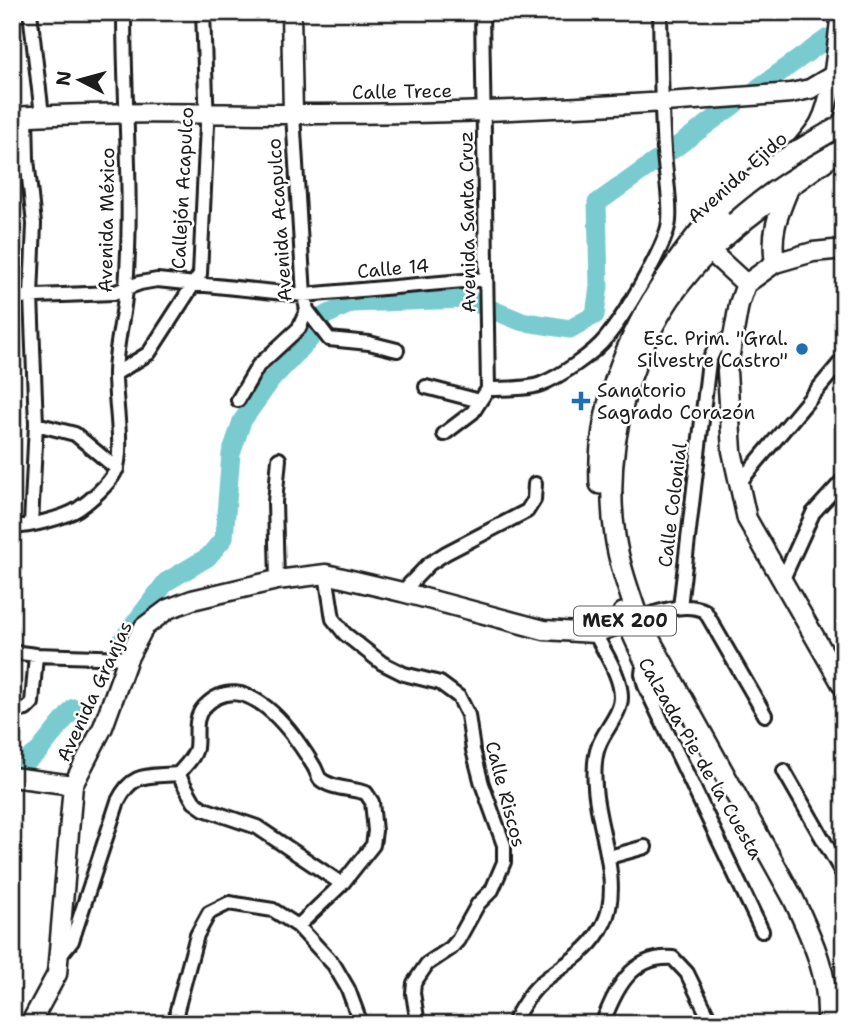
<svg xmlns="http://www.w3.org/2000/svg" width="856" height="1036" viewBox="0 0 856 1036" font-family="'Shantell Sans',sans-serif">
<rect width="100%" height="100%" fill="#fff"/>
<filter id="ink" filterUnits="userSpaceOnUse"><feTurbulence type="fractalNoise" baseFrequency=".0143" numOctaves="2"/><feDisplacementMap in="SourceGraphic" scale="14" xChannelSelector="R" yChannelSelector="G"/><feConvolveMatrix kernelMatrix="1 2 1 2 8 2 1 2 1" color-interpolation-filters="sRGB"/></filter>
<g filter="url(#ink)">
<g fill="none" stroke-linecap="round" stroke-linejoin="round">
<path stroke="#79cbd0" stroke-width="19" d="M758 88 828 38
M672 150 735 104
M123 639 166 582 208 557 224 538 231 454 242 421 272 379 309 340 322 317 352 303 466 299 520 321 570 329 595 315 599 286 597 203 656 161
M12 772 39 751 74 708"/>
<defs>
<path id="street" d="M30 12 42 115
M482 12 488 389
M26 117 27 159 34 224 31 296 36 424 31 524
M12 297 113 293 140 283 157 280 304 295 486 279
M307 310 329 339 369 343 397 350
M115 374 149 353 200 274 207 125 203 12
M426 387 480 401 488 389
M488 389C505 388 525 390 541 384 561 376 593 354 606 338 623 318 667 245 669 221 671 198 665 174 664 151 661 105 661 59 660 12
M238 400 258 366 299 328 307 310 304 295 293 114
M36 424 75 434 117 469
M444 434 473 412 480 401
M739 483 844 358
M12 526C26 528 66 517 78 509 90 501 109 484 115 472 125 452 114 397 115 372 116 343 124 316 126 288 133 196 124 104 124 12
M326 574 333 619 345 634 382 663 404 674 440 683 459 697 468 715 473 750 482 784 504 845V862L492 890 478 904 458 940 451 948 427 964 414 983 413 993 418 1024
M277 580 275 502 279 459
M782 581 813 513 844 479
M402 592 429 564 446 553 527 511 534 500 535 484
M680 607 709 361 715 348 733 335
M638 618C660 612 684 601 705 611L765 715
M12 652 36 655 128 658
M644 659 642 674 645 686 762 931
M12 705 20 710 26 709 32 703 36 655
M784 771 844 876
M178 774 194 802 204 809 257 827 342 884
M609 857 645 847
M60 956 72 941 118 801C133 771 148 777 178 774 185 766 194 758 196 748 198 733 193 719 204 707 245 664 293 732 313 765 316 769 317 775 320 779 331 789 352 788 366 793L372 802 375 831 373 845 342 884 298 926
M828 1019 844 1020
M176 1024 177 1010 197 935 209 913 229 903 273 910 298 926 334 965 348 989 361 1024
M513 1024C518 1012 530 993 540 984 564 963 589 954 604 923 623 884 597 826 595 787 594 774 594 757 599 745 605 729 621 714 621 697 621 675 604 652 595 633
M602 1024C616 990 630 955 673 958L687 973 712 1024"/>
<path id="secondary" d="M291 12 293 114
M12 117C106 111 199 114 293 114 459 115 626 106 791 93L810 89 832 76
M803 146C808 139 816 131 820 123 834 96 837 43 841 12
M781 184 807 160 823 137
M718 239 710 251 746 284
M694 244 713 231 781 168
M844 249 813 252 775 263 746 284 739 304 727 371 732 451 747 519 844 688
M775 263C770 232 778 215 790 186
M12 777 73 785
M30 1024 57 974 73 785 103 727 128 658 144 627 168 609 192 600 277 580 326 574 402 592 544 630 595 633 638 618"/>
<path id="primary" d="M600 484C595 379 654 283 721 206
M623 613 644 659 667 698
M827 1024C831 979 812 938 793 898L638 618C629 591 619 564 615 536 602 444 630 342 691 271 731 224 794 184 844 147"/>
</defs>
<use href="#street" stroke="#1c1c1c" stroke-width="18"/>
<use href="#secondary" stroke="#1c1c1c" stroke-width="23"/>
<use href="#primary" stroke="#1c1c1c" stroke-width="24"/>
<use href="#street" stroke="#fff" stroke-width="12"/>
<use href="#secondary" stroke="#fff" stroke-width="18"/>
<use href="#primary" stroke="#fff" stroke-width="19"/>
<defs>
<path id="primary-bridge" d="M721 206C759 172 793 153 837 128"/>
</defs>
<use href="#primary-bridge" stroke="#1c1c1c" stroke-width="24" stroke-linecap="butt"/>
<use href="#primary-bridge" stroke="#fff" stroke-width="19"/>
</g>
</g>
<g fill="#1f6fb2" stroke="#fff" stroke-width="2.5">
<circle cx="802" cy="349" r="7"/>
<path d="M577.5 390.5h7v7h7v7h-7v7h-7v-7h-7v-7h7z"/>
</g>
<g text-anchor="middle" stroke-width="5" stroke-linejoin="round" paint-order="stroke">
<rect fill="#fff" stroke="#606060" stroke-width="2" x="574" y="606.5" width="102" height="29" rx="5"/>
<g font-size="18" font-weight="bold" fill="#1c1c1c">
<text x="625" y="627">MEX 200</text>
</g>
<g font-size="19" fill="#1c1c1c" stroke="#fff">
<text transform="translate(402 91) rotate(-1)" y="7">Calle Trece</text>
<text transform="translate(737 177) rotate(-42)" y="7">Avenida Ejido</text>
<text transform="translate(182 188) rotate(-87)" y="7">Callejón Acapulco</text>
<text transform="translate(106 220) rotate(-89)" y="7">Avenida México</text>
<text transform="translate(279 220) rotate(-94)" y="7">Avenida Acapulco</text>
<text transform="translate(467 222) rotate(-91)" y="7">Avenida Santa Cruz</text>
<text transform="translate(393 268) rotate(-5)" y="7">Calle 14</text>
<text transform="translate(672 505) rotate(-83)" y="7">Calle Colonial</text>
<text transform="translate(94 691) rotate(-65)" y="7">Avenida Granjas</text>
<text transform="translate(701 758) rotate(60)" y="7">Calzada Pie de la Cuesta</text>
<text transform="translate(506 794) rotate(75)" y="7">Calle Riscos</text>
</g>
<g font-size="19" fill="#1c1c1c" stroke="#fff" text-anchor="end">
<text x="788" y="345">Esc. Prim. "Gral.<tspan x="788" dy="22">Silvestre Castro"</tspan></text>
<text x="597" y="397" text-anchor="start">Sanatorio<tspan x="597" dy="22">Sagrado Corazón</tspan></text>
</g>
</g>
<rect width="856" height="1036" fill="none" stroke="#fff" stroke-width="42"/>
<rect x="21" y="21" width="814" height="994" fill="none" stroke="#1c1c1c" stroke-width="2.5" filter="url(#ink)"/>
<g transform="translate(80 80) rotate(276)" stroke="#ffffff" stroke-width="5" paint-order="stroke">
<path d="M0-5L12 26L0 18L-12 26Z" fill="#1c1c1c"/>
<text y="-10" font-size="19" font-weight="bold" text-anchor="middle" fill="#1c1c1c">N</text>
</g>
</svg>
